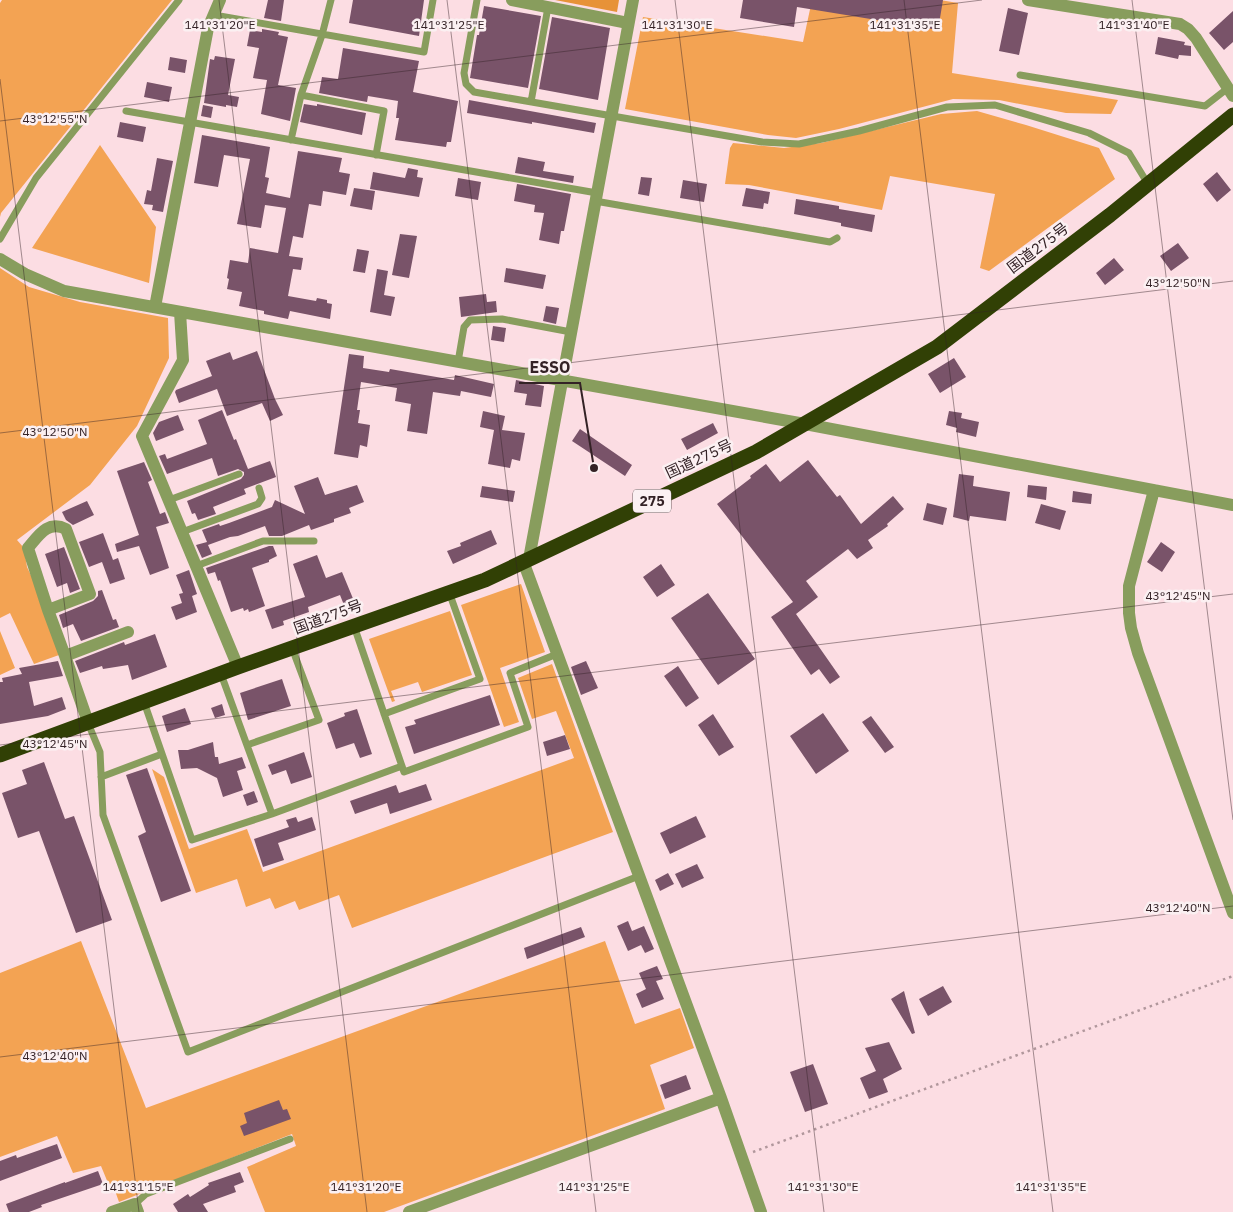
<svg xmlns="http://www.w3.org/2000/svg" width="1233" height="1212" viewBox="0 0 1233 1212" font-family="'IBM Plex Sans','Noto Sans JP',sans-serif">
<rect width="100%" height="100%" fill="#fcdde3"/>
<path fill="#f3a353" d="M2 0H172L1 213 0 217V3Z
M812 0H940L958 3 952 73 1118 100 1111 114 1066 113 999 100 953 99 839 129 796 138 768 135 625 109 643 17 803 42Z
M977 111 1026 125 1099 148 1115 179 989 271 980 268 995 194 890 176 882 210 749 185 725 184 730 148 733 143 784 148 821 143 941 114Z
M100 145 156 227 149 283 32 248Z
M0 268 29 287 80 302 168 318 169 358 137 426 90 485 17 540 24 548 27 567 38 590 59 655 34 664 10 613 0 618Z
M521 584 545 652 500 668 519 722 504 727 461 605Z
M450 611 472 675 422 692 418 682 391 691 395 701 392 702 369 639Z
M0 631 15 668 0 675Z
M552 664 613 832 352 928 339 895 299 910 295 901 275 909 270 898 246 907 237 879 196 893 152 769 164 777 189 849 247 829 263 872 574 758 556 711 532 719 518 678Z
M81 941 146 1108 605 941 635 1024 680 1008 694 1048 650 1065 665 1109 384 1212H265L247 1167 296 1146 292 1134 119 1202 113 1185 108 1183 101 1166 73 1173 57 1136 0 1157V973Z"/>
<path fill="#e79238" d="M555 0H619L617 12Z"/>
<path fill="#795369" d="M268 0H284L281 21 264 18Z
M353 0H424L419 36 349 23Z
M743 0H943L938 30 797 7 794 27 740 18Z
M484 6 541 16 528 88 470 78 477 35H479Z
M1008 8 1028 13 1019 55 999 51Z
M1233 11V42L1224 50 1209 33Z
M552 17 610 28 598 100 539 89Z
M262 29 279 32 278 35 288 37 278 85 296 88 290 121 261 114 267 80 253 78 259 48 247 46 250 30 262 32Z
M1158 37 1185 42 1184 45 1191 46V56L1179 55 1178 59 1155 54Z
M343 48 419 61 413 92 458 101 451 142H447L446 147 395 140 399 118H396L398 101 368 96 367 102 319 93 322 77 338 79Z
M215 56 235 59 228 95 239 97 237 107 226 105V107L204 103 210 59 214 60Z
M170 57 187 60 185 73 168 70Z
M147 82 172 87 169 102 144 97Z
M469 100 596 123 594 133 532 122V124L467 113Z
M304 104 317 106V104L366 113 362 135 300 122Z
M203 105 213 107 211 118 201 116Z
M120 122 146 127 143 142 117 137Z
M202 135 270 147 265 177 269 178 266 193 290 198 298 151 342 158 339 172 350 174 346 195 323 191 321 206 309 204 303 238 293 236 289 256 303 258 301 270 293 269 288 296 316 301 317 298 327 300V303L332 304 330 319 290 311 288 319 264 314V311L239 306 242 292 227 289 229 279 227 278 230 260 248 263 250 248 278 253 286 208 265 205 261 228 237 224 250 159 224 155 218 187 194 183Z
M518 157 545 162 543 171 574 176 573 183 515 173Z
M157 158 173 161 163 212 152 210 153 205 144 204 147 190 151 191Z
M408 168 418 170 417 177 423 178 419 197 370 189 373 172 405 178Z
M1217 172 1231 190 1217 202 1203 184Z
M641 177 652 178 649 196 638 194Z
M458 178 481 182 478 200 455 196Z
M683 180 707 184 704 202 680 198Z
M517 184 571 194 564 231H561L559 244 539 240 544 213 534 212 535 205 514 201Z
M354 188 375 191 372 210 350 206Z
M746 188 770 192 768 204 764 203 763 209 742 206Z
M796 199 839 206V209L875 215 872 232 841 226V223L794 214Z
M400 234 417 236 409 278 392 275Z
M1178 243 1189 258 1171 271 1160 256Z
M357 249 369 251 365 273 353 271Z
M1114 258 1124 270 1105 285 1096 273Z
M506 268 546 275 543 289 504 282Z
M377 269 388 271 384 295 395 297 391 316 370 312Z
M486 294 487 302 496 301 497 312 461 317 459 297Z
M546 306 559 308 556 324 543 321Z
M493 326 506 328 504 342 491 340Z
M257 351 275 399 283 415 270 421 262 403 227 416 217 389 179 403 175 392 176 390 212 376 206 361 230 352 233 360Z
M349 354 364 356 363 368 389 372 390 369 454 380 455 375 494 384 491 397 461 391 460 396 433 392 427 434 407 431 411 404 395 401 397 388 361 382 357 410H360L358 423 370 425 367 447 360 445 358 458 334 454Z
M954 358 966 377 940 393 928 374Z
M516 380 544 386 541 407 525 405 527 394 514 392Z
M222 410 234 440 236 439 248 469 270 461 276 477 244 489 246 494 213 507 216 514 198 520 195 513 192 514 187 501 241 479 244 475V472L238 469 218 476 212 458 167 474 159 456 165 454 167 459 207 444 198 420Z
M483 411 505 416 502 430 525 433 520 461 512 459 510 468 488 464 494 430 480 427Z
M949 411 962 413 961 418 979 422 976 437 956 432 957 428 946 425Z
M178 415 184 430 156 441 153 433 159 422Z
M713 423 718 433 687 450 681 439Z
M580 429 632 465 625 476 572 441Z
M808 460 837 497 840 495 861 524 893 496 904 509 887 524 888 526 868 540 873 548 857 559 848 549 806 581 818 597 796 614 840 677 830 684 819 669 811 675 771 617 793 602 717 504 751 478 750 476 766 464 780 482Z
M144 462 152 480 148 482 160 514 165 512 169 523 156 527 169 568 150 575 139 546 117 552 115 544 139 535 117 471Z
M959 474 974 476 973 486 1010 492 1006 521 970 516 969 521 953 517Z
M318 477 325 495 357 485 364 502 349 508 351 513 334 519V522L311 530 309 525 282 536H269L265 526 238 536 230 537 208 545 212 554 202 558 196 545 207 542 202 530 219 524 220 526 229 523 272 507 275 500 305 514 294 486Z
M1028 485 1047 487 1046 500 1027 497Z
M482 486 515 491 513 502 480 497Z
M1073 491 1092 494 1091 504 1072 502Z
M87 501 94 515 73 525 66 520 62 512Z
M927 503 947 508 943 525 923 520Z
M1041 504 1066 511 1060 530 1035 523Z
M491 530 497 544 453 564 447 551 461 546 460 543Z
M103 533 113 560 118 558 125 579 110 584 102 562 89 567 79 542Z
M1161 542 1175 552 1162 572 1147 562Z
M269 546H273L277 556 269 560V562L252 568 265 606 249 612 248 609 244 611 243 608 231 612 220 580 218 581 215 572 208 574 206 568Z
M64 547 80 589 70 593 67 583 57 587 45 554Z
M317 555 326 578 342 572 354 601 344 605 340 595 308 607 309 612 283 621 284 625 272 629 265 610 305 597 293 564Z
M661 564 675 585 657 597 643 577Z
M189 570 197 594 192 596 197 612 176 620 171 607 182 603 179 594 183 593 176 575Z
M102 590 113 620 116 619 119 627 81 641 73 624 63 628 59 615 93 601 98 596V591Z
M708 593 755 659 718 685 671 618Z
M155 634 167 667 132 680 128 665 103 669 102 666 80 673 75 661 124 642 125 645Z
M58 661 63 676 29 682 34 706 62 697 66 709 48 716 0 724V682H3L2 678 22 674 19 668Z
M586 661 598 688 581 695 571 667Z
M678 666 699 698 686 707 664 676Z
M282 679 291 706 248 720 240 693Z
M490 695 500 725 414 754 405 727 416 724 414 720Z
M222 704 225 715 215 718 211 708Z
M185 708 191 724 167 732 162 716Z
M357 709 372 754 360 758 354 743 336 749 327 723 345 716 344 713Z
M823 713 849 751 816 774 790 736Z
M713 714 734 747 719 756 698 725Z
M871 716 894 747 885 753 862 722Z
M565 735 570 749 547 756 543 742Z
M213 742 215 757H218L219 764 242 757 246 768 237 771 243 790 223 797 217 778 197 768 181 769 178 750H188Z
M304 752 312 777 291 784 286 770 272 775 268 765Z
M44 762 65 819 74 816 112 920 76 933 39 831 18 838 2 793 27 784 22 770Z
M147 768 191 891 161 902 138 836 146 832 126 775Z
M426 784 432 800 390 814 387 803 355 814 350 801 396 785 399 793Z
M254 791 258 802 247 806 243 795Z
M696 816 706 837 670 854 660 833Z
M296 817 298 822 312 817 316 830 278 843 284 860 263 867 254 839 289 827 286 820Z
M697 864 704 878 682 888 675 874Z
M668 873 674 884 660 891 655 880Z
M628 921 632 931 644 926 654 949 645 953 641 945 628 951 617 926Z
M581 927 585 937 527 959 524 948Z
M657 966 663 979 656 981 664 999 642 1008 636 994 646 989 639 973Z
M943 986 952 1002 928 1016 919 999Z
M904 991 915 1033 912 1034 891 999Z
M889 1042 902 1069 883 1079 888 1092 869 1099 860 1078 876 1071 865 1048Z
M813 1064 828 1104 805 1112 790 1072Z
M686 1075 691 1089 665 1099 660 1085Z
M279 1100 283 1110 287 1109 291 1119 244 1136 240 1126 247 1123 244 1113Z
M57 1144 62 1158 0 1181V1161L16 1155 17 1158Z
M98 1171 103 1184 41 1205 42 1207 29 1212H9L6 1204 65 1182V1183Z
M240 1172 244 1182 234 1186 236 1192 203 1204 208 1212H178L173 1204 188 1194 190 1197 209 1185 208 1183Z"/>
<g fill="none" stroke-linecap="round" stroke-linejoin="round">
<path stroke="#b1979c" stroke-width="2.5" stroke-dasharray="2.5 4" stroke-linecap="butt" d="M753 1152 1233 976"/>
<path stroke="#889d5d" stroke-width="7" d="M477 0 464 73 466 84 474 92 762 142 799 144 859 131 947 107 995 105 1089 133 1129 153 1148 184
M214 15 424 52 433 0
M1020 75 1205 106 1228 88
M301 95 384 111 376 155
M531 102 548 7
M126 111 597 193
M291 140 301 95 322 35 331 0
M595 201 830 242 837 238
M0 239 36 178 179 0
M458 362 464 327 470 320 502 319 571 332
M169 500 239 474
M182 532 258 504 262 498 259 488
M196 566 263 541H314
M354 626 404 772 528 727 510 673 557 654
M221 674 272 814 402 766
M144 702 192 840 272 814
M384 714 480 679 449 592
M88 723 100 752 103 815 188 1052 639 876
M247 745 319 720 292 648
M101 777 162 754
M135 1204 146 1194 290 1139"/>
<path stroke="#889d5d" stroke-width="12" d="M512 0 628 23
M1028 0 1180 24 1188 29 1196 38 1233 96
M0 259 25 274 64 291 805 424 1233 505
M155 307 208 28 220 0
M180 312 183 360 142 436 238 667
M1154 490 1129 586V613L1131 628 1138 653 1233 913
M529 559 633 0
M523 561 721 1098 761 1212
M48 610 28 548C39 535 48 520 66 529L90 594 48 610 65 656
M88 722 65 656 128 632
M112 1212 135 1204 138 1212
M409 1212 721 1098"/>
<path stroke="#314005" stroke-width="15" d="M0 755 238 667 485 580 756 452 937 347 1110 215 1233 115"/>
</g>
<path fill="none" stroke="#342226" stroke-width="1" stroke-opacity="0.45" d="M219 0 367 1212M447 0 596 1212M675 0 824 1212M904 0 1053 1212M1132 0 1233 820M0 79 139 1212M0 121 982 0M0 433 1233 281M0 745 1233 594M0 1057 1233 906"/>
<g text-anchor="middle" stroke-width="5" stroke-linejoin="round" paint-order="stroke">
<rect fill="#fbf0f2" stroke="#706063" stroke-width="1" x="633" y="489.5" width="38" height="23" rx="4"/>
<g font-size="14" font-weight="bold" fill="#342226">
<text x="652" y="506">275</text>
</g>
<g font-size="15" fill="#342226" stroke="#fbf0f2">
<text transform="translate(1038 248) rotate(-37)" y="5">国道275号</text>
<text transform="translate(699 459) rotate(-25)" y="5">国道275号</text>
<text transform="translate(328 617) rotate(-20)" y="5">国道275号</text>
</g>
</g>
<g font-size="12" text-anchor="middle" fill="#342226" stroke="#fbf0f2" stroke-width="5" stroke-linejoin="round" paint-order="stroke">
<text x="220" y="29">141°31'20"E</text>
<text x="449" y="29">141°31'25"E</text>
<text x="677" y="29">141°31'30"E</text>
<text x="905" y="29">141°31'35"E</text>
<text x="1134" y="29">141°31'40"E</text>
<text x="55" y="123">43°12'55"N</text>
<text x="1178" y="287">43°12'50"N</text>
<text x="55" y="436">43°12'50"N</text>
<text x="1178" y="600">43°12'45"N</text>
<text x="55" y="748">43°12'45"N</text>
<text x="1178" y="912">43°12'40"N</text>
<text x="55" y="1060">43°12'40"N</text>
<text x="138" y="1191">141°31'15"E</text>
<text x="366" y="1191">141°31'20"E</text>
<text x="594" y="1191">141°31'25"E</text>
<text x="823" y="1191">141°31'30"E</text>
<text x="1051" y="1191">141°31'35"E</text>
</g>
<path fill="none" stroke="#342226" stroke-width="2" d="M594 468L580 383H519"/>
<circle fill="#342226" stroke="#fbf0f2" stroke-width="2" cx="594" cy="468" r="5"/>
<g font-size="16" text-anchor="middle" font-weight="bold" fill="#342226" stroke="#fbf0f2" stroke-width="5" stroke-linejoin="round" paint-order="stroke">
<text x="550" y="373">ESSO</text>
</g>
</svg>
